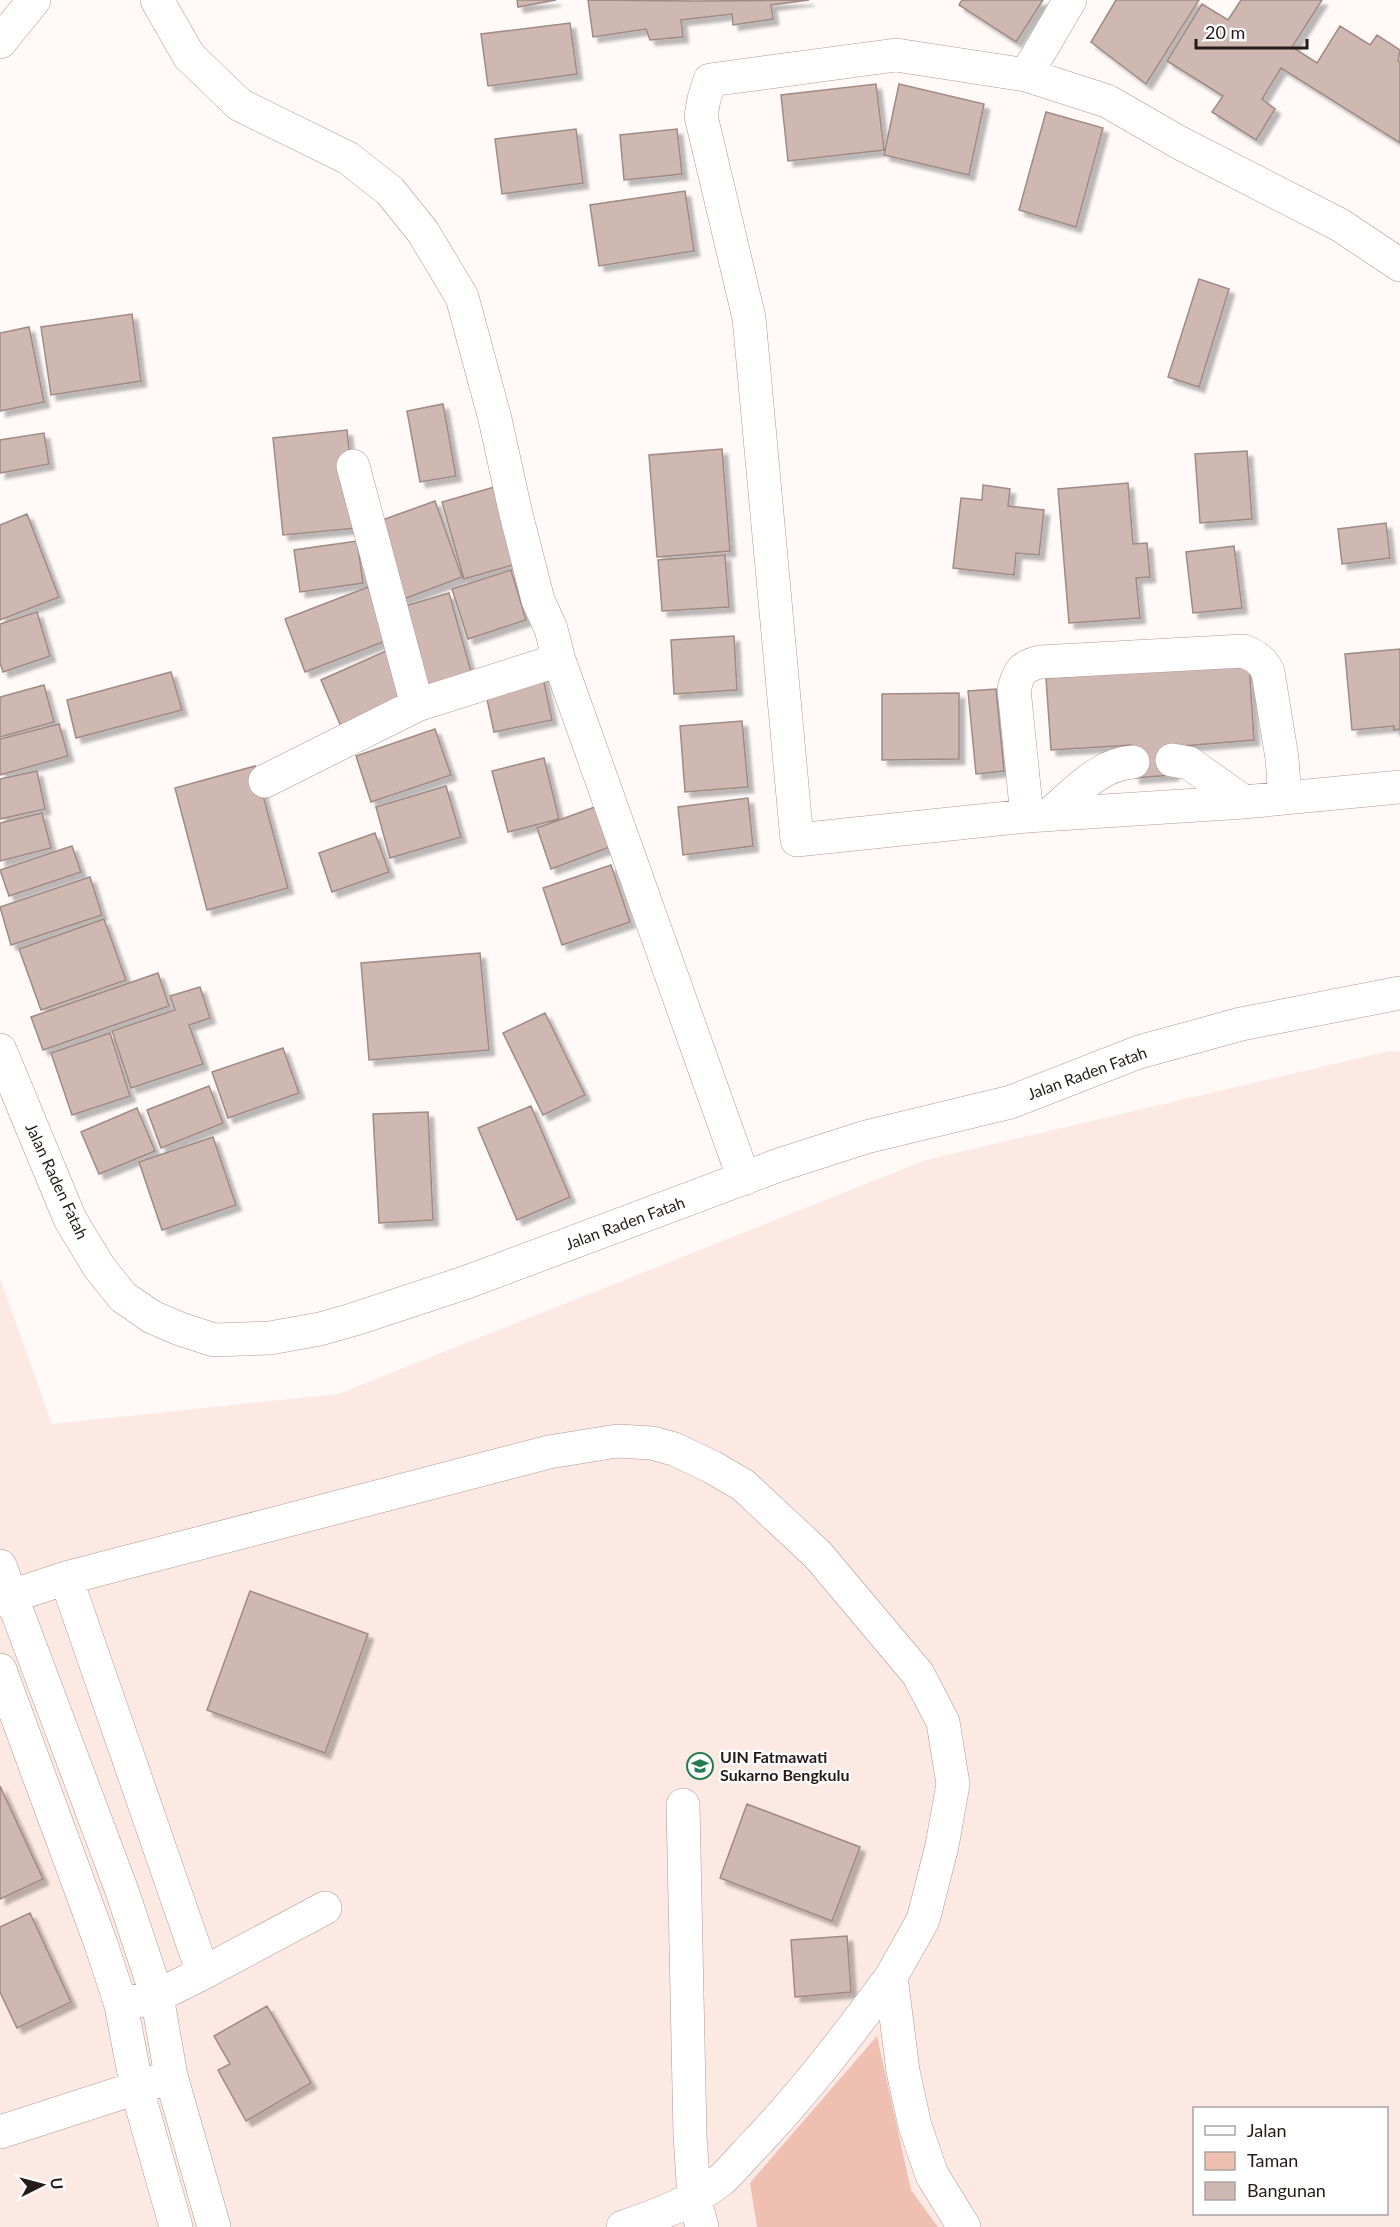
<svg xmlns="http://www.w3.org/2000/svg" width="1400" height="2227" viewBox="0 0 1400 2227" font-family="Lato,sans-serif">
<defs>
<filter id="shadow"><feDropShadow dx="5.5" dy="5.5" stdDeviation="1.5" flood-color="#0004"/></filter>
</defs>
<rect width="100%" height="100%" fill="#fffaf8"/>
<path fill="#fde9e4" fill-rule="evenodd" d="M1389 1051 1400 1052V2227H0V1278L52 1424 338 1394 926 1160ZM1194 2108H1386V2214H1194Z"/>
<path fill="#efbfb2" d="M877 2036 911 2190 938 2227H757L750 2183Z"/>
<path fill="#cfb8b2" stroke="#a08a84" stroke-width="1.5" filter="url(#shadow)" d="M517 0H556L518 7Z
M588 0 695 1 809 0 771 5 773 19 733 25 732 14 681 20 683 37 650 40 646 29 593 37Z
M962 0H1043L1016 42 959 5Z
M1116 0H1199L1146 84 1091 42Z
M1241 0H1322L1292 47 1317 63 1340 26 1370 45 1377 35 1400 50 1398 61 1400 62V143L1281 68 1262 99 1275 109 1256 140 1212 112 1223 96 1167 61 1202 4 1228 20Z
M570 23 577 74 488 86 481 34Z
M876 84 884 150 788 161 781 95Z
M899 84 984 104 969 175 884 155Z
M1046 112 1103 128 1076 227 1019 210Z
M576 129 583 183 502 194 495 139Z
M677 129 682 174 624 180 620 135Z
M685 191 694 251 599 266 590 205Z
M1199 279 1229 289 1199 387 1168 377Z
M132 314 141 381 51 395 41 327Z
M29 327 44 402 0 411V333Z
M443 404 456 476 420 482 407 411Z
M347 430 357 528 283 535 273 438Z
M44 433 49 464 0 473V440Z
M722 449 730 551 657 557 649 455Z
M1247 451 1252 519 1200 523 1195 454Z
M1128 483 1133 544 1147 543 1150 577 1136 578 1140 618 1069 623 1058 489Z
M983 485 1010 489 1008 506 1044 510 1039 555 1016 553 1014 575 953 568 961 498 982 500Z
M498 486 520 563 464 579 442 502Z
M435 501 462 577 401 600 374 523Z
M27 514 59 597 0 620V525Z
M1386 523 1390 558 1342 564 1338 529Z
M357 541 363 583 300 592 294 550Z
M1234 546 1242 608 1193 613 1186 552Z
M725 555 729 607 662 611 658 560Z
M511 570 526 620 468 639 452 589Z
M368 587 388 640 305 672 285 619Z
M449 593 472 675 428 688 405 606Z
M37 612 50 656 3 672 0 663V624Z
M734 636 737 690 674 694 671 640Z
M1400 649V729L1394 730V726L1352 730 1345 654Z
M388 650 410 702 343 731 321 680Z
M1249 664 1254 740 1171 747 1173 775 1134 778 1132 745 1051 750 1046 678Z
M171 672 182 710 76 738 67 700Z
M542 673 552 720 494 732 484 685Z
M44 685 54 722 0 737V697Z
M996 689 1004 771 976 774 968 691Z
M959 693V759L882 760V694Z
M742 721 748 787 685 792 680 726Z
M59 724 68 756 0 775V739Z
M435 729 451 775 371 802 356 756Z
M544 758 559 819 508 832 492 771Z
M255 766 288 888 207 910 175 788Z
M37 771 45 809 0 819V779Z
M446 786 461 837 390 858 376 807Z
M748 798 753 846 683 855 678 807Z
M595 807 610 847 551 869 537 828Z
M42 813 51 848 0 861V823Z
M375 833 389 872 332 892 319 853Z
M72 846 81 872 9 896 0 870Z
M611 865 630 922 562 945 543 888Z
M90 877 102 915 11 945 0 907Z
M104 919 126 980 41 1010 19 949Z
M480 953 489 1050 369 1060 361 963Z
M158 973 169 1006 43 1050 31 1017Z
M200 987 210 1018 189 1025 203 1064 131 1088 112 1031 175 1010 170 996Z
M545 1013 585 1095 543 1115 503 1033Z
M110 1033 130 1096 72 1115 51 1053Z
M283 1048 299 1093 228 1118 212 1072Z
M209 1086 223 1123 161 1148 147 1110Z
M531 1106 570 1197 517 1220 478 1128Z
M137 1108 155 1151 99 1174 81 1132Z
M428 1112 433 1220 379 1223 373 1114Z
M213 1137 236 1205 162 1230 139 1162Z
M250 1591 368 1634 325 1753 207 1710Z
M0 1786 43 1879 0 1899Z
M747 1804 860 1847 832 1921 720 1878Z
M30 1913 71 2002 17 2028 0 1992V1927Z
M847 1936 851 1992 795 1997 791 1940Z
M267 2006 311 2083 246 2121 218 2070 230 2064 214 2036Z"/>
<g fill="none" stroke-linecap="round" stroke-linejoin="round">
<defs>
<path id="minor" d="M157 0 189 56 240 105 348 158 390 191 423 232 462 297 495 419 515 510 538 600 551 629 559 660 744 1179
M0 42 34 0
M1026 75 1070 0
M1400 265 1340 225 1180 143 1107 101 1026 75 896 55 710 80 704 99 701 116 749 318 797 840 1027 816 1244 802 1400 787
M353 466 417 705 559 660
M1172 760 1189 763 1244 802
M265 781 417 705
M1050 814C1075 793 1099 764 1133 762
M1027 816 1014 689C1020 670 1021 667 1040 662L1243 651C1256 656 1262 660 1268 672L1282 758 1285 798
M0 1566 122 1891 157 1996 171 2076 214 2227
M66 1578 203 1973 157 1996 137 2001
M0 1600 66 1578 549 1452 617 1441 652 1443 674 1449 712 1467 743 1485 818 1555 918 1674 943 1722 953 1784 942 1846 923 1920 891 1977 903 2071 915 2126 932 2175 964 2227
M0 1670 101 1944 121 2005 137 2089 176 2227
M683 1805 690 2135 694 2197 702 2227
M203 1973 325 1908
M0 2132 158 2081
M623 2227C656 2216 693 2202 721 2180 734 2168 746 2153 759 2140 807 2089 849 2034 891 1977"/>
<path id="highway" d="M0 1050 70 1219 99 1267 123 1297 152 1317 180 1329 214 1340 270 1338 320 1329 355 1319 467 1282 779 1165 866 1137 1011 1102 1139 1052 1241 1024 1400 993"/>
</defs>
<use href="#minor" stroke="#af9892" stroke-width="34"/>
<use href="#highway" stroke="#af9892" stroke-width="34"/>
<use href="#minor" stroke="#fff" stroke-width="33"/>
<use href="#highway" stroke="#fff" stroke-width="33"/>
</g>
<defs>
<symbol id="university-ring" viewBox="-11 -11 22 22"><circle r="9.5" fill="#fff" stroke="#237c51" stroke-width="1.5"/><path d="M0-5L7-2L0 1L-7-2ZM-4 1L0 2.5L4 1V4Q0 6-4 4Z" fill="#237c51"/></symbol>
</defs>
<g fill-rule="evenodd">
<use href="#university-ring" x="685" y="1751" width="30" height="30"/>
</g>
<g text-anchor="middle" stroke-width="4.5" stroke-linejoin="round" paint-order="stroke">
<g font-size="16" fill="#251c1a" stroke="#fff">
<text transform="translate(1087 1073) rotate(-20)" y="6">Jalan Raden Fatah</text>
<text transform="translate(57 1181) rotate(65)" y="6">Jalan Raden Fatah</text>
<text transform="translate(625 1223) rotate(-20)" y="6">Jalan Raden Fatah</text>
</g>
<g font-size="16" font-weight="bold" fill="#251c1a" stroke="#fff" text-anchor="start">
<text x="720" y="1763">UIN Fatmawati<tspan x="720" dy="18">Sukarno Bengkulu</tspan></text>
</g>
</g>
<rect x="1193" y="2107" width="195" height="108" fill="#ffffff" stroke="#a8a4a3" stroke-width="1.5"/>
<rect x="1205" y="2126" width="30" height="9" fill="#ffffff" stroke="#a8a4a3" stroke-width="1.5"/>
<text x="1247" y="2137" font-size="18" fill="#251c1a">Jalan</text>
<rect x="1205" y="2152" width="30" height="18" fill="#efbfb2" stroke="#a8a4a3" stroke-width="1.5"/>
<text x="1247" y="2167" font-size="18" fill="#251c1a">Taman</text>
<rect x="1205" y="2182" width="30" height="18" fill="#cfb8b2" stroke="#a8a4a3" stroke-width="1.5"/>
<text x="1247" y="2197" font-size="18" fill="#251c1a">Bangunan</text>
<g transform="translate(42 2185) rotate(84)" stroke="#ffffff" stroke-width="4.5" paint-order="stroke">
<path d="M0-4.5L10 22L0 15L-10 22Z" fill="#251c1a"/>
<text y="-9" font-size="16" font-weight="bold" text-anchor="middle" fill="#251c1a">U</text>
</g>
<path d="M1196 39v9h111v-9" fill="none" stroke="#251c1a" stroke-width="3"/>
<text x="1205" y="39" font-size="18" fill="#251c1a" stroke="#ffffff" stroke-width="4.5" paint-order="stroke">20 m</text>
</svg>
